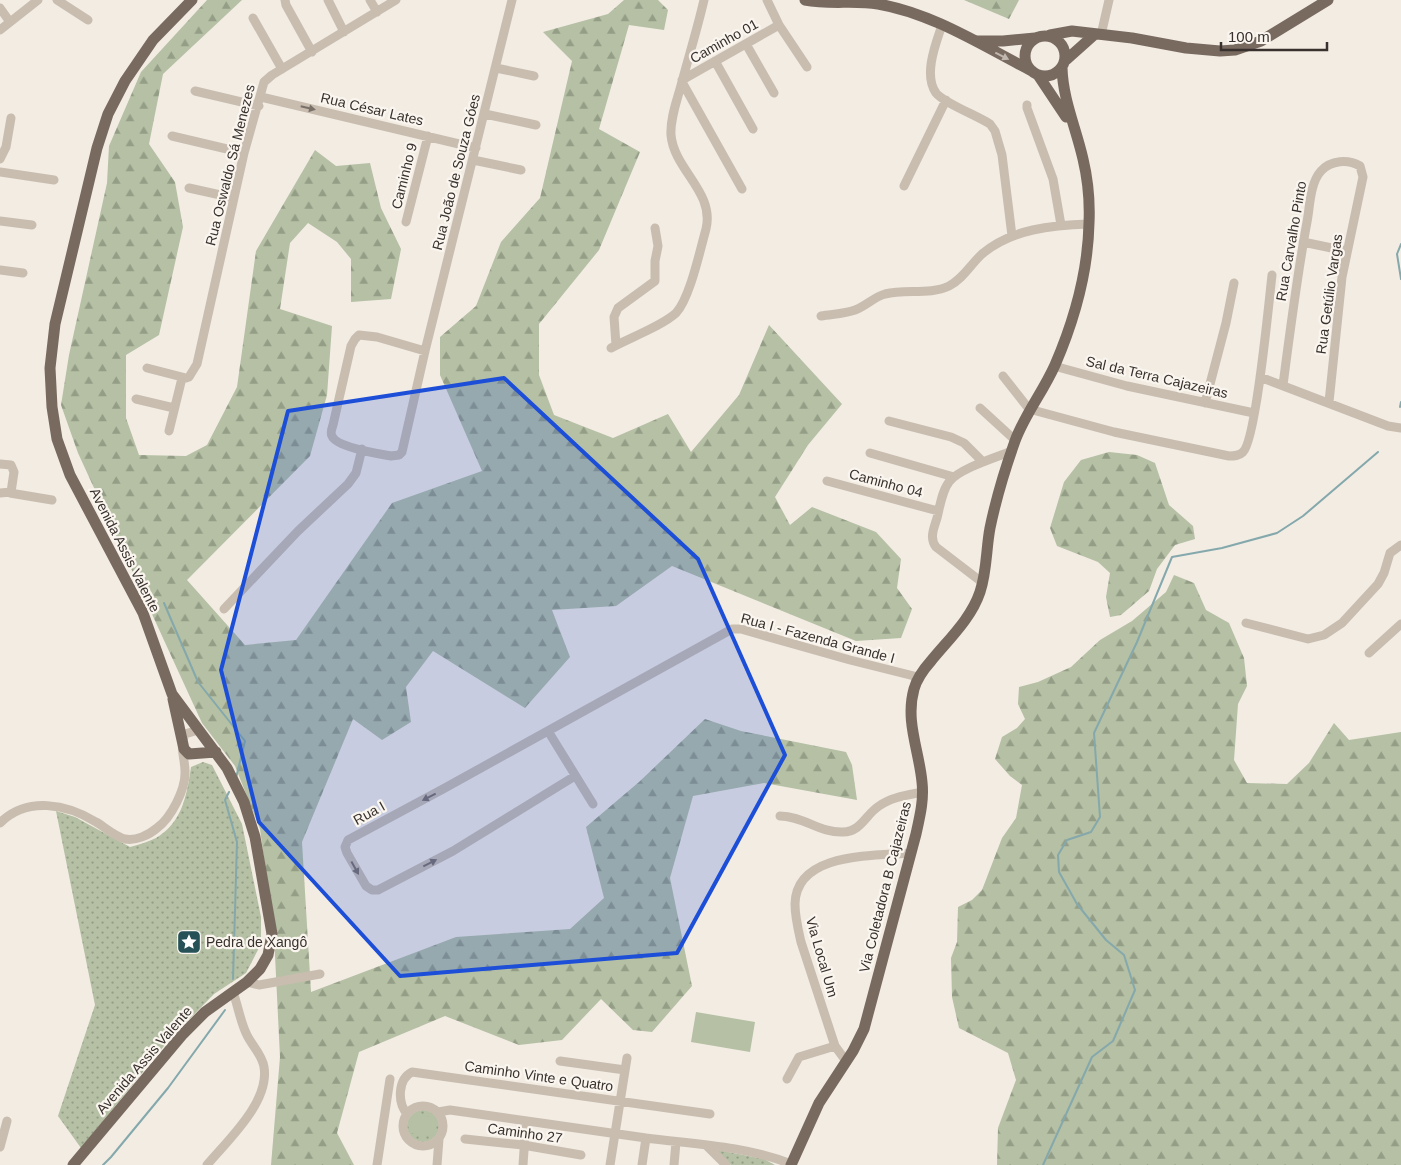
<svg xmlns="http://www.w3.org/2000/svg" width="1401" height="1165" viewBox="0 0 1401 1165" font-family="Arial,sans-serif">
<defs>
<pattern id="forest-firs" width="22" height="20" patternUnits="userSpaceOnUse" patternTransform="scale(1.25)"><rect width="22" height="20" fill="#b5c0a4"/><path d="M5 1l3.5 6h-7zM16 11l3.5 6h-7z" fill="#949d86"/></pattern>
<pattern id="park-dots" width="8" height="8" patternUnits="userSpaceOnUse" patternTransform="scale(1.25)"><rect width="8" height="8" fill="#b5c0a4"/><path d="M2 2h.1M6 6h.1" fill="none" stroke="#949d86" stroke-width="1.8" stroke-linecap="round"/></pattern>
</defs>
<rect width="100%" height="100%" fill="#f2ece3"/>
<path fill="url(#forest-firs)" d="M207 0H242L163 74 149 144 175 182 183 227 159 335 126 355V418L139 455 186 456 207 445 237 387 256 251 315 150 336 166 370 163 381 208 401 249 391 299 351 302V259L337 242 308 223 290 243 280 309 332 326 327 395 310 456 187 580 245 645 296 640 392 503 482 471 440 375V337L476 306 501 242 540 198 572 61 543 32 608 14 624 0H658L668 10 664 30 629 25 599 129 640 152 599 250 539 324V375L554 415 613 438 668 414 691 452 739 395 769 325 842 404 808 445 775 497 790 525 812 507 876 532 901 559 897 588 912 609 901 638 856 641 672 566 616 606 552 610 570 657 525 708 433 651 406 687 411 722 382 740 353 719 302 842 311 992 456 937 570 929 604 898 586 827 639 782 705 719 741 731 846 752 852 765 857 800 764 783 693 796 670 878 692 986 652 1032 633 1030 601 999 562 1040 519 1045 445 1016 359 1052 337 1133 354 1165H271L280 1057 274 935 260 829 235 766 202 723 78 453 61 405 69 355 107 183 109 146 141 72Z
M964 0H1019L1009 19Z
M1109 452 1137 455 1155 463 1169 505 1193 526 1195 539 1175 545 1157 569 1149 591 1121 615 1110 617 1106 597 1110 573 1098 562 1057 546 1050 528 1064 482 1081 460Z
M1174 575 1194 583 1206 610 1229 623 1244 658 1247 686 1238 704 1234 760 1247 783 1287 784 1309 763 1334 723 1349 740 1401 732V1165H997L998 1128 1016 1080 1008 1053 959 1028 952 997 951 958 957 942 958 907 972 900 982 890 1002 838 1016 818 1022 785 1010 776 995 759 1002 737 1017 728 1025 719 1018 704 1019 687 1038 682 1071 667 1100 640 1132 621 1166 592Z"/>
<path fill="url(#park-dots)" d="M203 762 212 765 242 824 261 917V944L246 973 214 994 168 1041 81 1148 58 1116 95 1005 56 811 75 817 130 847C138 845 148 842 156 838 182 823 187 795 191 767Z
M407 1126a16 16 0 1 1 32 0a16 16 0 1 1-32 0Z
M718 1150 764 1159 775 1165H731L716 1153Z"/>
<path fill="#b5c0a4" d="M696 1012 755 1022 750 1052 691 1042Z
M412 1115 436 1117 434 1136 410 1133Z"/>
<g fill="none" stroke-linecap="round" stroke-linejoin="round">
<path stroke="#84a8ac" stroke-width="2" d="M1401 244 1397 254 1401 279
M1400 407 1401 402
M164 603 198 682 245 741 236 778
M229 792 225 800 237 842 233 979
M103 1165 111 1157 168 1088 225 1010
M1043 1165 1092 1057 1113 1041 1135 990 1124 955 1106 940 1077 904 1059 872 1058 855 1067 840 1091 832 1100 817 1094 733 1137 642 1172 557 1222 548 1277 533 1303 516 1378 452"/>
<path stroke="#c9bdb0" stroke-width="9" d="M57 0 88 20
M285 0 286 5 312 52
M328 0 344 32
M370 0 377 12
M767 0 779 25 807 67
M0 8 10 22
M253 18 282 69
M942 25C936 43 923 75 936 93 944 103 978 116 990 124L995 131 1002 155 1012 236
M0 30 38 0
M1101 35 1109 0
M746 44 774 93
M715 61 753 129
M496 68 534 76
M682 80 779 25
M682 82 742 189
M195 91 259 106
M261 97 476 148
M1027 105V108L1053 179 1061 225
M485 114 536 125
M172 136 244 153
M0 159 6 147 11 118
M473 160 521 170
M0 172 54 180
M904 186 946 100
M189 188 234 198
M0 221 32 225
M406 222 428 136
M1303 242 1346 251
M0 270 23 273
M821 316C832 314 844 314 855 310 866 306 874 297 885 294 906 289 930 295 949 286 963 279 971 264 982 254 1011 229 1053 225 1089 224
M616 345 614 317 618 308 655 281V261L658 246 655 228
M611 348C629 338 662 326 676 313 690 298 700 250 706 229 715 192 674 170 671 135 670 120 676 103 680 89 688 59 697 30 704 0
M425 351 377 337 359 335 355 339 351 346 333 425C332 428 330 433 332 436 336 447 380 454 391 456L399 455 402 452 425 351 512 0
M1054 366 1127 386 1254 413
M147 368 186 378 189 377 197 364 244 153 264 82 272 75 396 0
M1003 376 1029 409 1114 432 1229 456C1234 456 1239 456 1243 452 1256 440 1269 301 1272 275
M1260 377 1388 426 1401 428
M1283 385C1290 331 1297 276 1307 222 1310 206 1310 183 1321 171 1331 160 1348 159 1360 166L1363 177 1342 277 1329 402
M136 399 174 408
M1205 403 1226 323 1234 283
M980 408 1015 440
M889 421 951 437 964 443 983 462
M169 431 182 378
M870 453 954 477
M0 464 11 465 14 472 11 492 0 493
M827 481 938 511
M10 493 52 500
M983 583 936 547C929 538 934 528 937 518 940 506 942 491 949 482 958 469 997 457 1012 451
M224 609 298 531 348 484 356 473 362 449
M1246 623 1308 639 1324 635 1342 623 1378 584 1384 573 1390 553 1401 545
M1369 653 1401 624
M548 731 593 804
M575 776 453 851 378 890H372L366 886 347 853 345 847 348 840 443 789 732 629H741L850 660 918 677
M780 816C803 816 820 833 843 832 861 832 866 814 879 806 891 797 908 795 923 792
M0 823C27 796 67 804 96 822 105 827 114 836 125 839 136 841 149 835 157 828 171 818 186 789 185 771 185 759 179 746 185 734L198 730
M247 982 259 985 320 974
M560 1061 625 1070
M846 1061 835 1046 801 942C798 929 795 917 795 904 796 852 874 856 910 853
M787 1079 799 1057 835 1046
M403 1126a20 20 0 1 1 40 0a20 20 0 1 1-40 0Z
M438 1112 450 1110C515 1119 581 1129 646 1138 694 1144 746 1146 791 1164
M407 1114C397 1102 398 1079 412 1072L710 1114
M465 1139 523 1145 581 1155
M707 1146 726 1165
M0 1147 7 1121
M207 1165C227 1141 270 1102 264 1067 262 1054 251 1045 246 1033 240 1020 238 1006 233 992
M377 1165 390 1079
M437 1165 439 1139
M523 1165 526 1121
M610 1165 627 1058
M642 1165 646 1138
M674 1165 676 1142"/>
<path stroke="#796a60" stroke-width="11" d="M805 0C829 5 854 0 878 4 932 13 983 46 1032 71
M1050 35 1072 31 1132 38 1186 48 1220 51 1235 50 1261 41 1328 0
M1025 56a20 20 0 1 1 40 0a20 20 0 1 1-40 0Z
M977 41H1003L1035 38
M1066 60 1094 35
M1038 75 1066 117
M173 699 184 749 189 754 216 752
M73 1165 183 1034 205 1012 247 982 260 969 268 955 272 934 255 837 244 802 227 768 172 694 143 613 70 475 57 439 52 407 50 368 55 324 97 148 108 114 125 81 153 40 192 0
M791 1165 819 1103 853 1051 864 1029 916 834C920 816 924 800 922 782 919 750 905 721 914 689 917 678 923 670 931 661 948 640 971 619 980 592 987 571 986 549 990 528 996 499 1005 469 1015 441 1025 414 1043 392 1055 365 1074 321 1088 272 1089 223 1090 201 1088 180 1083 159 1076 128 1063 100 1062 68"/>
</g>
<defs><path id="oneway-solid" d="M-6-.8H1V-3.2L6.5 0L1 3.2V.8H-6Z" transform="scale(1.25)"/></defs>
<use fill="#c0b7af" href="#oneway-solid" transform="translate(1002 56) rotate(27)"/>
<g fill="#7a7068">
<use href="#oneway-solid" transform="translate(308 108) rotate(13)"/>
<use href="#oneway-solid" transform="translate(429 797) rotate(153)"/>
<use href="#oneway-solid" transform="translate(430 863) rotate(-27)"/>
<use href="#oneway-solid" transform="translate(355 868) rotate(61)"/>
</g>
<path fill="#1d4ed8" fill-opacity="0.2" stroke="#1d4ed8" stroke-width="4" stroke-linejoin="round" d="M504 378 698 559 785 755 677 953 400 976 259 822 221 670 288 411Z"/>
<defs>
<symbol id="sight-square" viewBox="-11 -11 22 22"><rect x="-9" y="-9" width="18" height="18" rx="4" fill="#265157" stroke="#faf6ef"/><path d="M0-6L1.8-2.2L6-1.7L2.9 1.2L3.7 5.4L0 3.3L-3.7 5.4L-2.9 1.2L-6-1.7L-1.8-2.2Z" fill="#fff"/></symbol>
</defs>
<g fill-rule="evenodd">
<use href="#sight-square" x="175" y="928" width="28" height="28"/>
</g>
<g text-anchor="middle" stroke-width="4.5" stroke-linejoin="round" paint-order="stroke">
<g font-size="14" fill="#39312d" stroke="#faf6ef">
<text transform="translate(724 41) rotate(-29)" y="5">Caminho 01</text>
<text transform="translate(372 109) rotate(13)" y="5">Rua César Lates</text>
<text transform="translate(230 165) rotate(-76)" y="5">Rua Oswaldo Sá Menezes</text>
<text transform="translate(456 172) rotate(-76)" y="5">Rua João de Souza Góes</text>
<text transform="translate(404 176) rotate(-76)" y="5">Caminho 9</text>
<text transform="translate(1291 241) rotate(-80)" y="5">Rua Carvalho Pinto</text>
<text transform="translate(1329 294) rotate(-82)" y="5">Rua Getúlio Vargas</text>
<text transform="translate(1157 377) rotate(13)" y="5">Sal da Terra Cajazeiras</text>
<text transform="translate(886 483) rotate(15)" y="5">Caminho 04</text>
<text transform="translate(125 550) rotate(63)" y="5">Avenida Assis Valente</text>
<text transform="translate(818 638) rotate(15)" y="5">Rua I - Fazenda Grande I</text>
<text transform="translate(369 813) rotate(-29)" y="5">Rua I</text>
<text transform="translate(885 887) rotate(-76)" y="5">Via Coletadora B Cajazeiras</text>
<text transform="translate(822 957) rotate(74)" y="5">Via Local Um</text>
<text transform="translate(144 1060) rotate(-49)" y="5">Avenida Assis Valente</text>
<text transform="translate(539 1076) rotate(8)" y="5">Caminho Vinte e Quatro</text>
<text transform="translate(525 1133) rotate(8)" y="5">Caminho 27</text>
</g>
<g font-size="14" fill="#39312d" stroke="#faf6ef" text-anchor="start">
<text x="206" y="947">Pedra de Xangô</text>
</g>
</g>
<path d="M1221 42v8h106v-8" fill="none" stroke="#39312d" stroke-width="2.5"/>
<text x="1228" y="42" font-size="15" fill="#39312d" stroke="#faf6ef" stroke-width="4" paint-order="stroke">100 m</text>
</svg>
